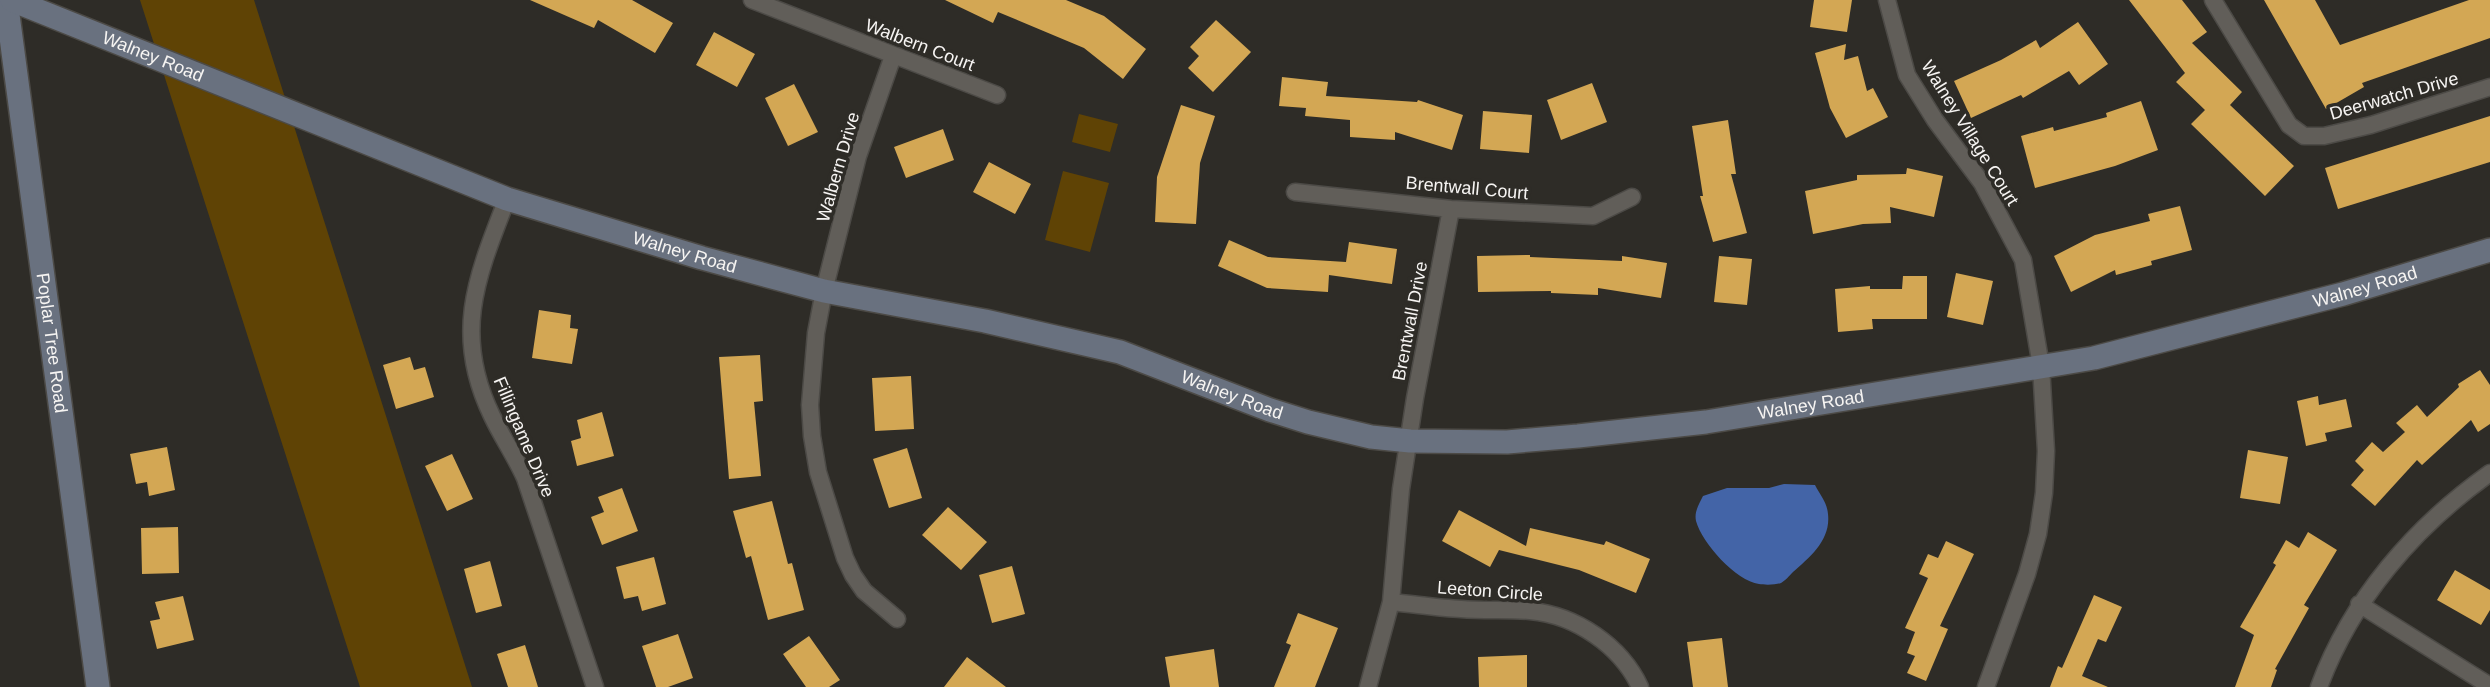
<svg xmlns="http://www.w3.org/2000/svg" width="2490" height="687" viewBox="0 0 2490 687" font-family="Arial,sans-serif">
<rect width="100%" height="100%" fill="#2e2c27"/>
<path fill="#5f4305" d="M140 0H254L472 687H360Z
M1079 114 1118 124 1110 152 1072 142Z
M1063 171 1109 183 1090 252 1045 240Z"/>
<path fill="#4364a7" d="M1784 484 1815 485C1820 495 1827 502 1828 514 1831 540 1810 557 1793 572 1790 575 1785 581 1781 583 1776 585 1764 585 1759 584 1736 581 1702 543 1696 521 1694 512 1699 504 1703 496L1727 488H1769Z"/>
<path fill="#d3a754" d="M530 0H632L673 23 655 53 598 20 594 28Z
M945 0H1066L1104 16 1146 49 1123 79 1084 48 998 12 993 23Z
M1814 0H1852L1847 32 1810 27Z
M2129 0H2182L2207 32 2192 43 2242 92 2230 105 2294 166 2265 196 2191 124 2205 110 2176 82 2185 73Z
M2264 0H2315L2340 45 2469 0H2490V38L2362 83 2364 87 2326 109Z
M1216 20 1251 52 1213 92 1188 68 1199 56 1190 47Z
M2078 22 2108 64 2079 85 2069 71 2023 98 2021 95 1971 118 1954 81 2001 60 2036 40 2040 48Z
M714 32 755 54 737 87 696 65Z
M1846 44 1844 60 1858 56 1867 91 1873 88 1888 117 1846 138 1830 108 1815 53Z
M1282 77 1328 82 1326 96 1417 102 1418 100 1463 115 1452 150 1395 132V140L1350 137V120L1305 116 1306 108 1279 106Z
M1592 83 1607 122 1561 140 1547 100Z
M794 84 818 132 788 146 765 98Z
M2141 101 2158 150 2115 166 2035 188 2021 136 2053 127 2054 131 2107 117 2106 113Z
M1181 105 1215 116 1200 163 1196 224 1155 222 1157 177Z
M1483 111 1532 115 1529 153 1480 149Z
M2490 116V162L2338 209 2325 168Z
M1728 120 1736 174H1731L1747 233 1713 242 1700 196H1703L1692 126Z
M943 129 954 160 906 178 894 147Z
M989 162 1031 184 1015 214 973 192Z
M1907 168 1943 176 1934 217 1890 207 1891 223 1863 224 1813 234 1805 191 1857 180V175L1906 174Z
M2180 206 2192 250 2151 261 2152 265 2116 275 2115 270 2071 292 2054 256 2095 235 2150 221 2148 214Z
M1229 240 1268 257 1346 262 1349 242 1397 249 1392 284 1329 275 1328 292 1267 288 1218 266Z
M1530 255V257L1622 261V256L1667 263 1661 298 1598 288V295L1551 293V291L1478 292 1477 256Z
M1719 256 1752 259 1747 305 1714 302Z
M1956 273 1993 281 1983 325 1947 317Z
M1903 276H1927V319H1872L1873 329 1838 332 1835 289 1870 286V289H1902Z
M539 310 571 315 570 328 578 329 572 364 532 358Z
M760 355 763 401 754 402 761 476 729 479 719 357Z
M410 357 414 370 425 367 434 397 396 409 383 365Z
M2480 370 2490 385V424L2478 432 2471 420 2422 465 2417 460 2375 506 2351 485 2364 470 2355 461 2372 442 2383 452 2405 432 2396 423 2417 405 2427 417 2459 387 2458 384Z
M911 376 914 429 875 431 872 378Z
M2318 396 2319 405 2346 399 2352 427 2325 433 2327 441 2306 446 2297 401Z
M602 412 614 456 577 466 571 441 581 438 577 420Z
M167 447 175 490 149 496 147 482 136 484 130 454Z
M907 448 922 498 889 508 873 459Z
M2248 450 2288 457 2280 504 2240 498Z
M452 454 473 499 447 511 425 466Z
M622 488 638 531 602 545 591 517 604 512 598 497Z
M772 501 788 564 792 563 804 610 768 620 751 556 746 558 733 511Z
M948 507 987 542 961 570 922 535Z
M1459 510 1526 546 1530 528 1604 545 1606 541 1650 559 1636 593 1579 570 1499 550 1490 567 1442 541Z
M178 527 179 573 142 574 141 528Z
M2308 532 2337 550 2304 605 2309 608 2275 669 2277 670 2271 687H2235L2254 635 2240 627 2276 565 2273 563 2286 540 2299 548Z
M1946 541 1974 554 1940 626 1948 629 1926 681 1907 673 1915 656 1907 653 1915 632 1905 628 1928 578 1919 574 1928 554 1938 558Z
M654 557 666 604 642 611 638 596 624 599 616 567Z
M490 561 502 606 476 613 464 569Z
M1012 566 1025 614 992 623 979 575Z
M2455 570 2490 590V610L2481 625 2437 600Z
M2094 595 2122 607 2106 642 2098 639 2082 676 2108 687H2050L2058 666 2062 668Z
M183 596 194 640 157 649 150 621 160 619 155 602Z
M1298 613 1338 628 1315 687H1274L1291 645 1286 643Z
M678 634 693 678 668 687H656L642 646Z
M809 636 840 680 829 687H806L783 654Z
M1722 638 1728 687H1693L1687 642Z
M525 645 538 687H508L497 654Z
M1214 649 1219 687H1170L1165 657Z
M1527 655V687H1479L1478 657Z
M967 657 1006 687H944Z"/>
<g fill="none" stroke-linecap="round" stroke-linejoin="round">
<defs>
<path id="street" d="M752 0 997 95
M1887 0 1907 75 1935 120 1982 183 2023 260 2041 366 2046 451 2044 493 2038 534 2027 574 1986 687
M2213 0 2289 125 2304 136H2324L2371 125 2490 87
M893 56 858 156 824 291 816 333 810 405 812 436 818 472 845 558 853 575 864 591 897 619
M1295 192 1451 209 1593 216 1632 197
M507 199C477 276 452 334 492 416 502 437 515 456 525 478L595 687
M1391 602C1414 604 1438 608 1461 609 1484 611 1507 609 1530 611 1576 615 1621 646 1640 687
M2359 604 2490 686
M1368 687 1391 602 1401 489 1415 398 1451 209
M2319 687C2351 600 2414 527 2490 473"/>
<g id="secondary">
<path id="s1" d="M6 0 98 687"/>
<path id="s2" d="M12 0 507 199 702 258 824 291 985 321 1120 352 1270 410 1308 422 1371 437 1410 441 1507 442 1578 436 1706 422 2094 358 2343 294 2490 250"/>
</g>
</defs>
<use href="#street" stroke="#4c4a46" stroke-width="19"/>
<use href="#secondary" stroke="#4c4a46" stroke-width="26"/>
<use href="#street" stroke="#615e59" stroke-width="16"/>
<use href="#secondary" stroke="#69717f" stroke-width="23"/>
</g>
<g text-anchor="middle" stroke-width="7" stroke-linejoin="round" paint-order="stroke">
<g font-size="18" fill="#f6f4f2" stroke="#2e2c27">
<text transform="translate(920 45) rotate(21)" y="6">Walbern Court</text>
<text dy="6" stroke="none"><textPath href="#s2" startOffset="152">Walney Road</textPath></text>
<text transform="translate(2394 96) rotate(-16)" y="6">Deerwatch Drive</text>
<text transform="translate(1970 133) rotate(58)" y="6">Walney Village Court</text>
<text transform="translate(838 167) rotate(-74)" y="6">Walbern Drive</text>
<text transform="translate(1467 188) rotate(5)" y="6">Brentwall Court</text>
<text dy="6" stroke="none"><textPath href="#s2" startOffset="719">Walney Road</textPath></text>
<text dy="6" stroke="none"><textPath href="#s2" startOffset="2441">Walney Road</textPath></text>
<text transform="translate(1410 321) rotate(-79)" y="6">Brentwall Drive</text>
<text dy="6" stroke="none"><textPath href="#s1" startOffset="346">Poplar Tree Road</textPath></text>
<text dy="6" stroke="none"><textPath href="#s2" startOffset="1286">Walney Road</textPath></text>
<text dy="6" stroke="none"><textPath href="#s2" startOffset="1874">Walney Road</textPath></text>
<text transform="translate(524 437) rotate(67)" y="6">Fillingame Drive</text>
<text transform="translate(1490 591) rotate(4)" y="6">Leeton Circle</text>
</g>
</g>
</svg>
